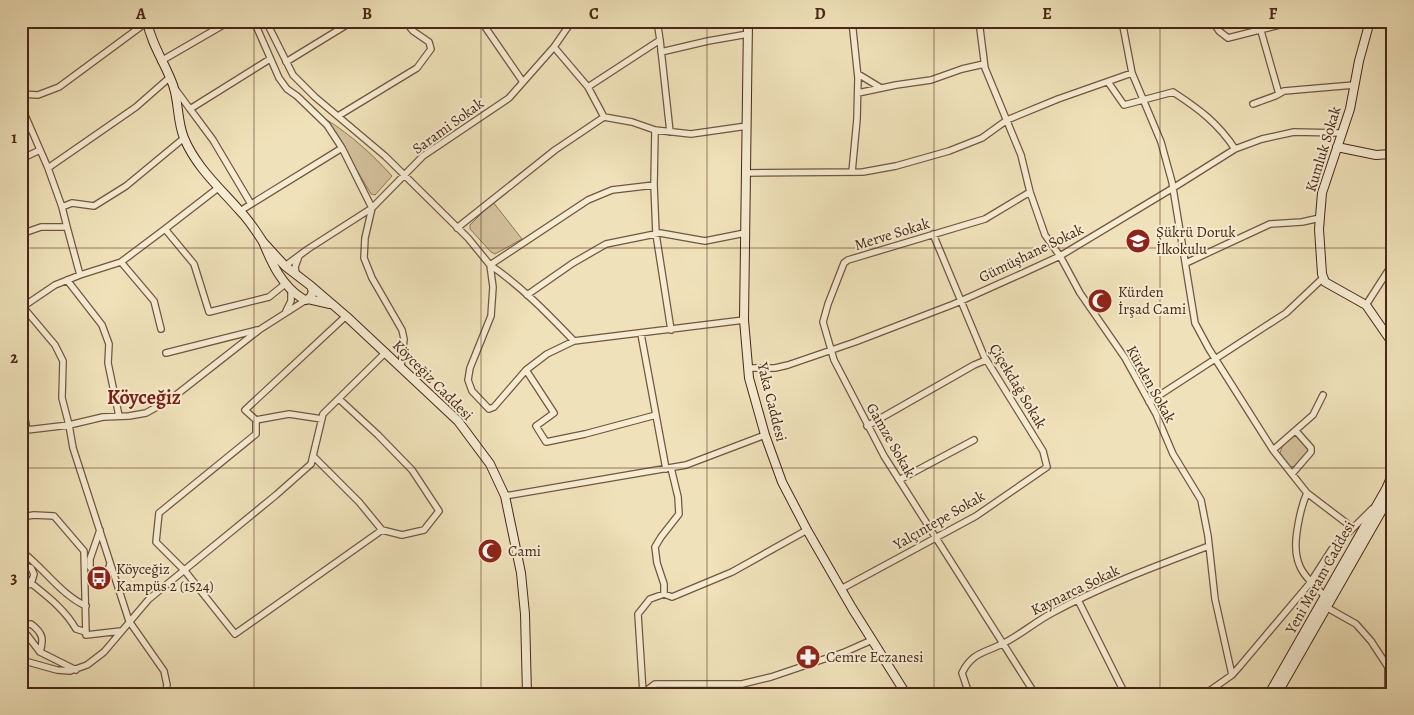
<svg xmlns="http://www.w3.org/2000/svg" width="1414" height="715" viewBox="0 0 1414 715" font-family="Alegreya,serif">
<rect width="100%" height="100%" fill="#efe1b9"/>
<filter id="stains"><feTurbulence type="fractalNoise" baseFrequency=".004" numOctaves="4"/><feColorMatrix values="0 0 0 0 .2 0 0 0 0 .09 0 0 0 0 .02 0 0 0 .5 -.17"/></filter>
<radialGradient id="worn" r=".72"><stop offset=".6" stop-color="#630" stop-opacity="0"/><stop offset="1" stop-color="#630" stop-opacity=".3"/></radialGradient>
<path fill="#d3c19d" stroke="#8e745a" d="M327 120C351 135 372 154 392 176L375 195 371 194Z
M493 202 522 239 495 254 491 252 470 229V225Z
M1294 435C1301 437 1308 445 1308 452L1295 466 1290 467 1280 453 1282 447Z"/>
<g fill="none" stroke-linecap="round" stroke-linejoin="round">
<defs>
<path id="street" d="M254 21 279 78 287 89 297 96 327 125 342 148
M266 21 293 75 315 97 385 156 468 238 490 265 493 287 491 316 470 368 468 380 472 391 489 409 494 407 526 370 547 354 574 341 744 320
M481 21 523 82
M657 21 660 40
M852 21 858 78 857 119 852 172
M979 21 985 68 1021 155 1030 192 1045 235 1060 256 1080 293 1125 358 1156 414 1173 454 1201 500 1208 536 1215 599 1232 675
M1122 21 1132 73 1161 142 1172 182 1195 323 1209 349 1273 450 1307 493 1353 528
M1212 21 1219 31 1228 38 1295 21
M21 23 25 21
M1261 31 1279 94
M554 47 588 87 604 117
M661 52 708 41 748 34
M161 61 230 21
M286 62 353 21
M858 74 881 88
M1108 82 1124 105 1173 92C1199 109 1218 123 1235 149
M588 87 660 40 670 132
M176 90 190 109 270 59
M858 93 896 85 931 80 962 69 984 64
M21 94 38 95 59 87 147 22
M1253 104 1275 96 1284 91 1354 85
M21 106 48 168
M190 109 213 140 251 204
M338 116 417 68 431 49 429 42 413 31 405 21
M655 130 691 134 747 126
M21 159 40 150
M746 173 863 172 896 166 949 151 982 138 1007 120 1058 99 1132 73
M654 185 656 234 671 330
M218 188 165 229 194 264 209 312 269 297 285 284
M1030 192 985 219 848 260 844 263 828 304 823 322 834 360 884 456 1035 694
M62 207 48 168 136 107 169 78
M240 211 342 148 372 208 365 238 364 258 372 278 402 330 404 339 401 367
M67 227 62 207 72 203 94 206 126 186 184 138
M457 228 555 150 604 117 632 122 655 130 654 185 612 190 588 200 490 265C521 286 548 314 574 341
M21 234 41 227H67L80 275
M121 262 154 301 161 329
M1186 263 1270 224 1302 222 1320 218
M285 266 308 249 372 208 423 156 509 98 554 47 572 21
M296 273 295 267 299 256
M67 280 102 325 109 344 108 363 119 416
M527 295 573 263 606 244 660 233 705 241 745 233
M1366 305 1393 263
M21 308 55 285 80 275 121 262 165 229
M286 311 291 301V290
M166 353 257 330
M748 368H775L788 365 855 342 954 304 1021 274 1060 256 1173 188 1235 149 1262 139 1294 132 1341 133
M526 370 554 413 536 426 546 442 585 434 656 415 641 334
M21 398 27 430 69 425 62 398 63 361 55 345 23 307
M1149 402 1286 313 1323 278
M656 415 666 469
M322 419 289 414 256 420 245 410 346 316
M256 420V434L159 513 156 542 185 571 235 634 382 530
M867 426 974 365 986 360
M1273 450 1313 415 1323 395
M314 457 359 502 382 530 402 535 424 530 439 511 412 470 378 435 339 399
M1292 474 1311 452V448L1296 431
M899 480 974 440
M1307 493C1301 506 1299 518 1297 531 1292 563 1302 575 1325 596
M505 496 686 465 765 435
M21 517 34 515 54 516 84 551 86 635 121 631
M100 530 90 559V567C94 574 101 574 108 570L110 564
M21 551C44 568 60 594 86 606
M21 565 31 568 34 574 31 584 21 587
M21 575C41 592 63 606 76 629L86 632
M841 589 976 516 1047 467 1043 451 984 356 933 234
M664 594 672 597 732 572 807 530
M1078 600 1125 694
M1326 607 1356 624 1371 641 1388 667
M21 625 31 624C43 633 44 639 40 652
M21 630 27 635 40 652 76 670
M21 660 57 670 70 671 87 665 104 652 149 599 276 495 311 464 323 414 386 352
M21 689 37 694
M643 693 638 614 650 599 664 594V584L657 563 655 547 661 537 679 514 678 497 671 468
M165 694 167 685 164 671 129 621 73 448 69 425 103 417 129 416 146 413 171 399 259 330 306 300
M642 694 655 684H742L771 677 845 652 872 640
M969 694 962 673C972 652 985 653 1004 643 1020 635 1035 622 1052 613 1102 586 1156 566 1209 546
M1205 694 1232 675 1240 666 1310 583 1332 549 1372 509
M1388 694V667L1393 665"/>
<path id="secondary" d="M147 21C151 44 165 63 173 85 179 102 177 121 184 138 196 167 220 188 240 211 249 220 256 231 263 242
M748 21 744 320 749 378 765 435 782 482 807 530 852 608 906 694
M1370 21 1359 61 1350 109 1322 193 1319 229 1322 274 1325 282 1366 305 1393 344
M1337 147 1376 155 1391 154 1393 152
M263 242 285 266 311 286 313 292 310 298 306 300 303 299C282 286 272 264 263 242Z
M311 286 346 316 458 421 490 464 505 496 521 573 525 614 527 694
M308 299 330 304
M1269 694 1386 489 1393 473
M1277 694 1393 491"/>
</defs>
<use href="#street" stroke="#72563f" stroke-width="8"/>
<use href="#secondary" stroke="#492716" stroke-width="10"/>
<use href="#street" stroke="#f5ecd2" stroke-width="5.5"/>
<use href="#secondary" stroke="#f5ecd2" stroke-width="8"/>
</g>
<path fill="none" stroke="#492716" stroke-width="1" stroke-opacity="0.55" d="M254 21V694M481 21V694M707 21V694M934 21V694M1160 21V694M21 248H1393M21 468H1393"/>
<defs>
<symbol id="school-disc" viewBox="-11 -11 22 22"><circle r="9.5" fill="#8f2418" stroke="#f5ecd2"/><path d="M0-5L7-2L0 1L-7-2ZM-4 1L0 2.5L4 1V4Q0 6-4 4Z" fill="#fff"/></symbol>
<symbol id="mosque-disc" viewBox="-11 -11 22 22"><circle r="9.5" fill="#8f2418" stroke="#f5ecd2"/><path d="M3.5-4.9A6 6 0 1 0 3.5 4.9A5 5 0 1 1 3.5-4.9Z" fill="#fff"/></symbol>
<symbol id="bus-disc" viewBox="-11 -11 22 22"><circle r="9.5" fill="#8f2418" stroke="#f5ecd2"/><path d="M-5-6H5V4H4V6H2V4H-2V6H-4V4H-5ZM-3.5-4V0h7V-4ZM-3.5 1.2v1.5H-2V1.2ZM2 1.2v1.5H3.5V1.2Z" fill="#fff"/></symbol>
<symbol id="pharmacy-disc" viewBox="-11 -11 22 22"><circle r="9.5" fill="#8f2418" stroke="#f5ecd2"/><path d="M-2-6h4v4h4v4h-4v4h-4v-4h-4v-4h4Z" fill="#fff"/></symbol>
</defs>
<g fill-rule="evenodd">
<use href="#school-disc" x="1124" y="227" width="28" height="28"/>
<use href="#mosque-disc" x="1086" y="287" width="28" height="28"/>
<use href="#mosque-disc" x="476" y="537" width="28" height="28"/>
<use href="#bus-disc" x="85" y="564" width="28" height="28"/>
<use href="#pharmacy-disc" x="794" y="643" width="28" height="28"/>
</g>
<g text-anchor="middle" stroke-width="4" stroke-linejoin="round" paint-order="stroke">
<g font-size="15" fill="#492716" stroke="#f5ecd2">
<text transform="translate(448 126) rotate(-36)" y="5">Sarami Sokak</text>
<text transform="translate(1323 149) rotate(-73)" y="5">Kumluk Sokak</text>
<text transform="translate(892 234) rotate(-17)" y="5">Merve Sokak</text>
<text transform="translate(1031 253) rotate(-26)" y="5">Gümüşhane Sokak</text>
<text transform="translate(433 380) rotate(45)" y="5">Köyceğiz Caddesi</text>
<text transform="translate(1151 384) rotate(61)" y="5">Kürden Sokak</text>
<text transform="translate(1018 386) rotate(59)" y="5">Çiçekdağ Sokak</text>
<text transform="translate(772 402) rotate(76)" y="5">Yaka Caddesi</text>
<text transform="translate(891 440) rotate(60)" y="5">Gamze Sokak</text>
<text transform="translate(939 520) rotate(-30)" y="5">Yalçıntepe Sokak</text>
<text transform="translate(1320 577) rotate(-61)" y="5">Yeni Meram Caddesi</text>
<text transform="translate(1075 590) rotate(-26)" y="5">Kaynarca Sokak</text>
</g>
<g font-size="15" fill="#492716" stroke="#f5ecd2" text-anchor="start">
<text x="1156" y="237">Şükrü Doruk<tspan x="1156" dy="17">İlkokulu</tspan></text>
<text x="1118" y="297">Kürden<tspan x="1118" dy="17">İrşad Cami</tspan></text>
<text x="508" y="556">Cami</text>
<text x="116" y="574">Köyceğiz<tspan x="116" dy="17">Kampüs 2 (1524)</tspan></text>
<text x="826" y="662">Cemre Eczanesi</text>
</g>
<g font-size="20" font-weight="bold" fill="#7a1f14" stroke="#f5ecd2">
<text x="144" y="404">Köyceğiz</text>
</g>
</g>
<rect width="1414" height="715" fill="none" stroke="#efe1b9" stroke-width="55"/>
<rect x="28" y="28" width="1358" height="660" fill="none" stroke="#492716" stroke-width="2"/>
<g font-size="16" text-anchor="middle" font-weight="bold" fill="#492716">
<text x="141" y="19">A</text>
<text x="367" y="19">B</text>
<text x="594" y="19">C</text>
<text x="820" y="19">D</text>
<text x="1047" y="19">E</text>
<text x="1273" y="19">F</text>
<text x="14" y="143">1</text>
<text x="14" y="363">2</text>
<text x="14" y="583">3</text>
</g>
<rect width="100%" height="100%" filter="url(#stains)"/>
<rect width="100%" height="100%" fill="url(#worn)"/>
</svg>
